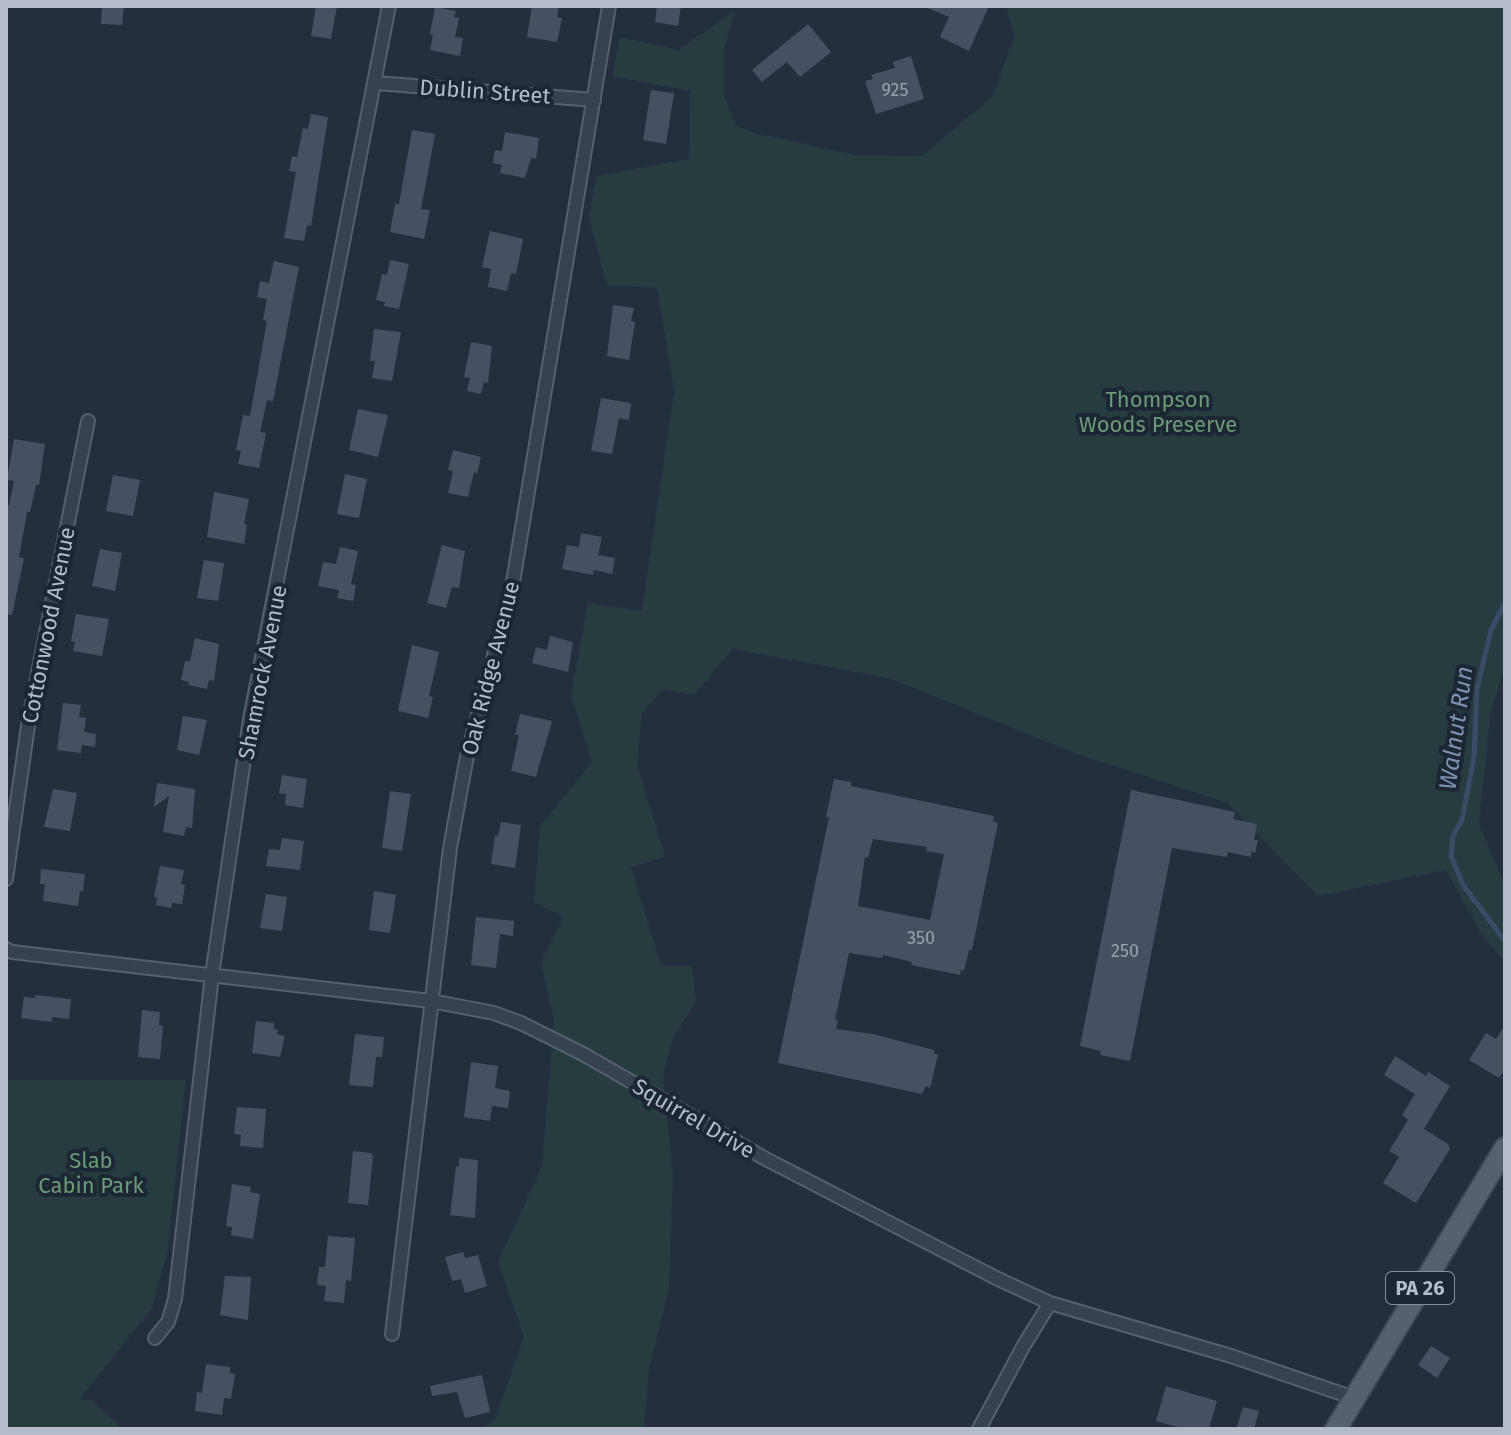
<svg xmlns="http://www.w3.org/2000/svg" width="1511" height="1435" viewBox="0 0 1511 1435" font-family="'Fira Sans',sans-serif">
<rect width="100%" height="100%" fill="#242f3e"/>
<path fill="#263c3f" d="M1006 6H1505V666L1491 710 1479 824 1505 885V962L1482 935 1446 870 1318 896 1227 803 1077 754 888 678 733 649 694 695 663 689 642 713 637 764 665 857 631 867 661 966H692L696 1002 672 1039 663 1078 673 1175 669 1288 649 1371 644 1429H483L495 1419 524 1337 498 1262 542 1166 554 1019 541 963 563 917 534 902 540 826 592 762 571 695 588 603 642 611 674 391 657 288 607 285 589 219 596 176 689 159 690 91 612 76 620 37 679 50 735 10 724 49V96L737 126 758 134 856 155 922 156 993 96 1014 36Z
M6 1080H186L167 1254 152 1308 80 1399 92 1400 123 1429H6Z"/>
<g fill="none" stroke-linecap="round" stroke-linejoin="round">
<path stroke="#394c67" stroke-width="5" d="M1505 603 1491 630 1477 689 1474 757 1462 820 1453 836 1451 856 1463 885 1505 941"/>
</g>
<path fill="#455162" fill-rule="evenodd" d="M102 6H124L122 25 101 24Z
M316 6H337L331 39 311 36Z
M532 6H559L557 17 562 18 557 42 527 37Z
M657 6H681L678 26 655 22Z
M923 6H989L969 51 940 37 949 17Z
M435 7 456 11 454 17 459 18 455 37 463 38 460 56 430 50 433 35 430 34Z
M808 24 831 52 800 77 787 62 762 82 752 70Z
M911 56 924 99 876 114 865 81 873 79 871 75 895 68 893 62Z
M651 90 674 93 666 144 643 140Z
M311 114 328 117 311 226 307 225 304 241 284 238 296 172 289 171 292 156 297 157 303 128 308 129Z
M412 130 435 134 421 209 430 210 424 239 390 232 395 204H399Z
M505 132 539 138 536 159 531 158 525 178 500 173 502 165 493 163 495 150 502 151Z
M490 231 523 239 516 274 511 273 507 291 488 287 491 269 482 267Z
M390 260 409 264 399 309 384 306 385 302 376 300 382 274 387 275Z
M274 261 299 267 273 401 267 400 260 432 266 433 259 468 238 464 241 451 236 450 243 415 250 416 267 321 263 320 267 299 257 297 260 281 269 283Z
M613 305 634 308 631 321 635 322 629 360 607 356Z
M374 329 401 332 392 381 372 378 375 361H370Z
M471 342 492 346 488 383 484 382 481 394 467 391 470 378 464 377Z
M601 398 631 403 629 420 619 418 612 454 591 451Z
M358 409 388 415 378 457 349 450Z
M14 439 45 444 39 485H36L30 512H27L19 557 24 558 12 615H6V506H9L14 481 7 480Z
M453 450 481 457 477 474 474 472 468 497 448 493 453 471 448 470Z
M345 474 367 479 359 518 337 514Z
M113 475 140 480 133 516 106 511Z
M214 492 249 499 244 524 247 525 244 544 207 537Z
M581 533 602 537 598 555 615 558 612 574 594 570 593 575 562 569 567 545 579 547Z
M442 545 465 551 459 588 452 587 446 608 427 603Z
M340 547 358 551 351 584 356 585 353 601 337 598 339 590 318 586 323 562 336 564Z
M100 549 122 553 115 591 92 586Z
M204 560 224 563 218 601 197 598Z
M76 614 109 619 102 656 73 651 75 642 71 641Z
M550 636 573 642 568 672 532 663 536 647 547 650Z
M195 638 219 644 214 681 209 680 207 689 188 685 189 682 181 680 185 661H190Z
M412 645 439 652 429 696 433 697 428 718 398 711Z
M63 703 81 705 79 717 86 718 84 732 96 734 95 747 82 745 81 753 57 750Z
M520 714 552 721 536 777 511 771 519 735H515Z
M183 716 207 720 199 755 177 750Z
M282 775 307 779 303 808 285 805 286 794 279 793Z
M834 779 851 782V786L994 816 993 821 998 823 972 950H969L964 971 961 970 960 975 911 965 912 962 883 955 882 958 849 953 835 1020 838 1021 836 1029 873 1034 934 1050V1053L938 1055 930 1088 926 1086 922 1094 778 1063 829 817H826ZM873 839 927 847 926 851 944 854 930 920 858 906 865 857 868 858Z
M157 783 195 789 192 828 186 827 184 836 163 832 169 796 154 807Z
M53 789 77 793 70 831 44 827Z
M1131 790 1235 812 1233 819 1257 824 1254 840H1258L1255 853 1251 852V857L1228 852 1227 857 1172 848 1130 1061 1100 1055 1101 1051 1080 1046Z
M390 791 411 794 402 851 382 848Z
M501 822 521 825 515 868 491 864 495 835 498 836Z
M282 838 304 841 300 870 266 866 269 849 280 850Z
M160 866 184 870 181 884 185 885 182 904 172 903 171 908 156 905 157 898 154 897Z
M41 869 85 874 83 892 80 891 78 906 43 901 45 884H40Z
M374 891 396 895 390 933 369 930Z
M266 894 287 897 282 931 260 928Z
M476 917 514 921 513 936 500 934 496 968 471 965Z
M35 995 71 999 69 1019 52 1017V1022L21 1018 24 997 35 998Z
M142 1010 160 1012 159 1025 163 1026 160 1059 138 1057Z
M256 1021 274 1023V1029L278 1030 277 1034 285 1036 280 1057 252 1053Z
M1505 1025V1069L1499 1078 1469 1060 1486 1033 1496 1039Z
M355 1034 384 1037 382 1057H376L373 1087 349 1085Z
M1395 1056 1426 1076 1428 1072 1450 1086 1424 1129 1448 1144 1450 1149 1416 1203 1383 1183 1399 1157 1389 1151 1408 1120 1402 1115 1415 1094 1384 1075Z
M471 1062 498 1066 495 1088 510 1091 508 1108 492 1106 490 1121 464 1117Z
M237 1107 266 1109 263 1148 240 1146 241 1135 234 1134Z
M353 1151 371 1153 373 1156 368 1205 348 1203Z
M459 1158 478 1160 475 1218 450 1215 456 1166 459 1167Z
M232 1184 251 1187 250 1192 260 1194 253 1239 231 1235 232 1227 226 1226Z
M328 1236 355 1238 351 1281 346 1280 344 1303 324 1301 326 1286 317 1285 319 1267H325Z
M463 1252 465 1258 478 1255 487 1286 465 1293 461 1279 452 1281 445 1257Z
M225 1276 251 1277 248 1320 220 1315Z
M1431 1346 1450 1358 1437 1378 1418 1365Z
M206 1364 230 1367V1373L235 1374 231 1399 224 1398 222 1415 195 1411 197 1392 202 1393Z
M482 1375 490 1412 465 1418 457 1392 432 1396 430 1386Z
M1166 1386 1217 1401 1209 1429H1185L1156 1421Z
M1243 1407 1259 1411 1254 1429H1236Z"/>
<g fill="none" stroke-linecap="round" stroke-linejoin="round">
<defs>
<path id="street" d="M376 83 594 100
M6 879 29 719 88 421
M6 949 12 952 431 1001 494 1013 521 1023 583 1054 764 1158 996 1278 1050 1303 1231 1356 1354 1398
M392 1334 450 848 467 756 512 588 609 6
M155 1338 168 1322 175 1299 212 975 250 719 389 6
M979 1429 1024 1345 1050 1303"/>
<path id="primary" d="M1336 1429 1505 1148"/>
</defs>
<use href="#street" stroke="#565f6c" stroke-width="16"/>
<use href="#primary" stroke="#414a57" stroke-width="24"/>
<use href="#street" stroke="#38414e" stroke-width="12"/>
<use href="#primary" stroke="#56606e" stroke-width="20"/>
</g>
<g text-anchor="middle" stroke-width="8" stroke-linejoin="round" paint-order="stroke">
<g font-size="18" fill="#98a1af">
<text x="895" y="96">925</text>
<text x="921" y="944">350</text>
<text x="1125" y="957">250</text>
</g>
<rect fill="#1d2633" stroke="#878f9c" stroke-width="2" x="1386" y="1272" width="68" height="32" rx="6"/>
<g font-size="20" font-weight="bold" fill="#b4bcc9">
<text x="1420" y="1295">PA 26</text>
</g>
<g font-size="22" fill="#b4bcc9" stroke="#1d2633">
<text transform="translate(485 91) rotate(4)" y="8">Dublin Street</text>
<text transform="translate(48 625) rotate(-79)" y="8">Cottonwood Avenue</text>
<text transform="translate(490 668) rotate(-76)" y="8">Oak Ridge Avenue</text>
<text transform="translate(262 672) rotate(-79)" y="8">Shamrock Avenue</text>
<text transform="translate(694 1118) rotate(30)" y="8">Squirrel Drive</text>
</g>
<g font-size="22" fill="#6b9a76" stroke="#1d2633">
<text x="1158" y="407">Thompson<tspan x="1158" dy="25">Woods Preserve</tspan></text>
<text x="91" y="1168">Slab<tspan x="91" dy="25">Cabin Park</tspan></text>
</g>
<g font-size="24" font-style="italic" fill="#7c92b1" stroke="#1d2633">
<text transform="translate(1456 728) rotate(-82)" y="8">Walnut Run</text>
</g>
</g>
<rect width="1511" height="1435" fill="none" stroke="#b4bcc9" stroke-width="16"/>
</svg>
